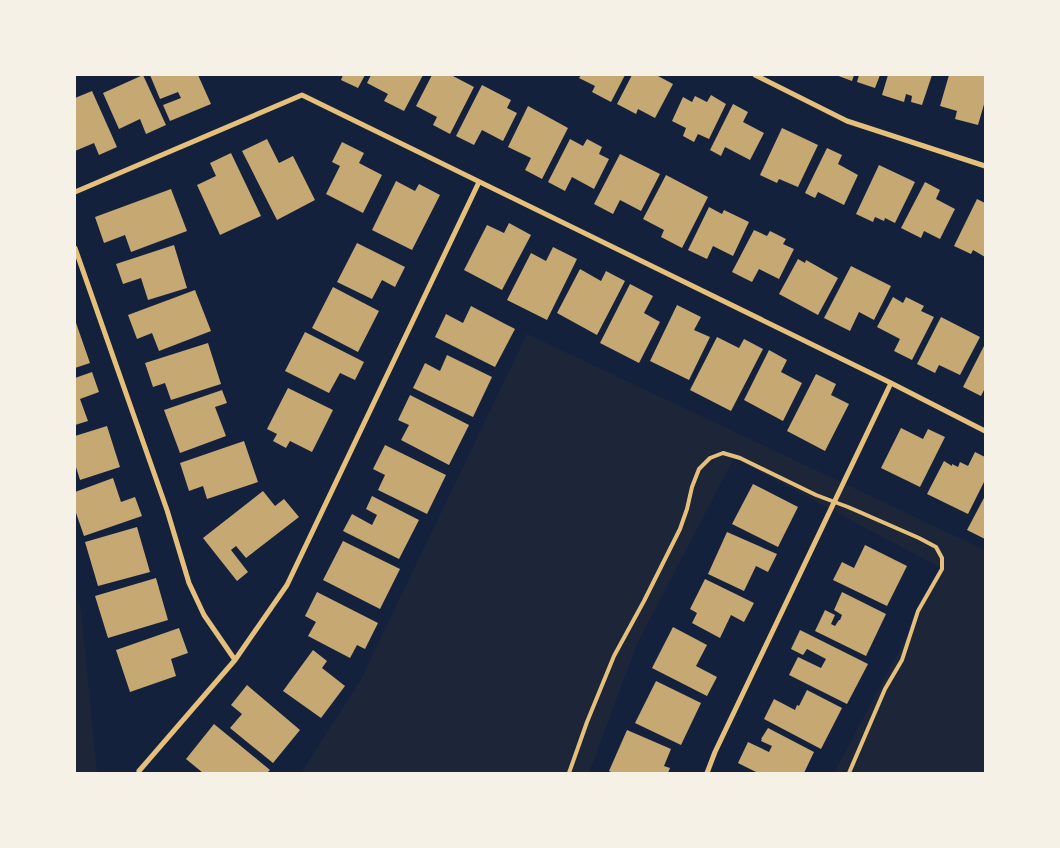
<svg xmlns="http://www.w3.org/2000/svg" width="1060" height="848" viewBox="0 0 1060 848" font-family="Roboto,sans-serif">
<rect width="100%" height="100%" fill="#14213d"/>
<path fill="#1d2539" d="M527 334 985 550V773H834L943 569 734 458 637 644 589 773H301L360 681Z
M75 593 81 610 97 773H75Z"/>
<path fill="#c6a872" d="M143 75 166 125 146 134 140 119 119 129 103 93Z
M150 75H198L211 104 170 121 163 105 181 98 178 92 160 99Z
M343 75H365L358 88 341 80Z
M371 75H423L404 111 384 101 388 94 367 83Z
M432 75H451L474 87 450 134 433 125 437 117 416 106Z
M581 75H625L611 102 592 92 595 86 579 78Z
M632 75H658V76L673 84 655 118 638 109 636 114 617 104Z
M836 75H854L852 81Z
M859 75H880L875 88 857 82Z
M888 75H932L922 105 911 102 912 96 906 94 904 102 882 95Z
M949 75H985V101L978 125 955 119 957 111 940 106Z
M482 85 511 100 507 108 517 113 503 141 482 130 474 145 456 136Z
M92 91 117 147 99 155 94 143 75 151V98Z
M711 95 726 104 709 139 698 134 694 142 683 136 686 128 672 121 683 97 692 102 695 96 707 102Z
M733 104 748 112 743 122 764 133 750 160 725 147 721 156 710 150Z
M528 106 568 128 542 179 525 170 531 158 508 147Z
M782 128 818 145 798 187 779 179 777 183 760 175Z
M267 139 279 163 293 156 315 200 277 220 242 151Z
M570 139 583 146 587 139 602 147 599 154 609 159 594 189 572 177 565 191 548 182Z
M342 142 364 153 359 163 382 175 363 213 326 194 340 166 332 162Z
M827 148 842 155 838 164 858 175 844 205 818 192 815 198 805 193Z
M231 153 261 216 220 235 197 185 216 176 210 163Z
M620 154 660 174 641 211 620 200 613 214 594 204Z
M879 165 915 182 895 223 885 218 884 221 875 217 873 222 856 214Z
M666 175 708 197 682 248 661 237 664 230 643 219Z
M396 181 415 191 419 184 440 195 412 250 372 230Z
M925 182 940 190 936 199 955 209 940 239 924 231 921 238 901 228Z
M171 189 187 231 131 252 125 235 104 243 95 217Z
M977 199 985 203V257L973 250 971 254 954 246Z
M709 207 722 214 724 210 749 222 733 256 713 246 707 259 688 250Z
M509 223 531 235 502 290 464 270 487 225 504 233Z
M754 230 767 236 770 231 786 239 783 244 794 249 779 279 759 269 752 282 732 272Z
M357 243 405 267 395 287 382 280 372 299 337 282Z
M174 245 187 288 148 300 141 278 123 284 116 264Z
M553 247 577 259 547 320 507 300 531 253 546 261Z
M798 259 805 263 806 260 838 278 818 315 779 294Z
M851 266 891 286 874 320 859 312 850 331 824 318Z
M580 269 601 281 606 271 625 281 597 335 557 313Z
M630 284 653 296 644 313 660 322 639 363 600 343Z
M333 287 379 311 358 352 312 328Z
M195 290 211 331 159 351 152 333 137 339 128 315Z
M893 297 903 303 906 297 924 306 921 311 934 317 912 360 894 351 900 339 877 327Z
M677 305 701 317 694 330 710 337 689 380 650 361Z
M471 306 515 329 495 367 435 337 446 314 463 323Z
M941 317 980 337 960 375 939 365 935 373 917 364Z
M75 320 90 363 75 368Z
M305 332 364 362 355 380 340 373 329 393 285 371Z
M717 337 739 348 744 339 763 349 731 411 690 390Z
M208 343 221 384 171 400 165 383 153 387 145 363Z
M985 344V388L981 396 963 387Z
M769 350 787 360 781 372 802 383 783 421 744 400Z
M447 355 492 377 473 417 413 388 425 363 440 371Z
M92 372 99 392 80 399 88 421 75 425V378Z
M816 374 836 384 831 395 849 404 825 451 787 431Z
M288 388 333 410 312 452 290 441 286 448 273 441 277 434 267 429Z
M222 390 227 403 215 407 226 436 180 453 164 410Z
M410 395 469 425 449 465 401 440 409 425 398 420Z
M107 426 120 467 80 480 75 464V436Z
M901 428 923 439 928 429 945 437 920 487 881 468Z
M244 441 258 482 207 499 203 486 189 491 180 463Z
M385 445 446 475 427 514 378 490 385 475 373 469Z
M975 452 985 457V480L968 514 927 494 944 461 952 466V464L958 467 960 462 968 466Z
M113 478 121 502 135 497 142 516 84 536 75 510V492Z
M753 484 798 507 778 547 732 524Z
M263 491 275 506 284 499 299 517 246 558 236 546 231 550 248 572 237 581 203 538Z
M372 496 419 520 399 559 343 531 352 514 372 525 377 515 366 509Z
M985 496V539L967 530Z
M137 527 150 572 98 586 85 542Z
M727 532 777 554 768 572 756 566 744 591 708 574Z
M343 541 400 569 380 609 323 580Z
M865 545 907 566 887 606 833 580 842 562 854 568Z
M156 578 168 620 108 638 95 596Z
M705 579 754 603 744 622 731 615 720 638 692 623 697 613 690 609Z
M317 592 378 623 365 649 357 645 350 658 308 636 316 622 305 616Z
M842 592 886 614 866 656 815 631 825 610 835 615 831 624 835 626 839 620H840L842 615 834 610Z
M673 627 707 645 696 666 717 677 707 696 652 668Z
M179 628 188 653 171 659 176 676 130 692 116 650Z
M800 630 868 664 847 704 789 675 798 657 821 668 826 659 807 649 803 655 791 649Z
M313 650 327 661 322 668 345 686 321 718 283 691Z
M656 681 701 703 681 745 635 723Z
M247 685 300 730 273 763 230 728 242 714 231 705Z
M807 690 842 708 821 749 764 719 774 699 795 710 797 705 799 706Z
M214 724 270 770 267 773H203L186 759Z
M768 728 814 752 804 773H758L738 763 748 742 769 752 772 746 761 741 762 739H761Z
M627 730 671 749 664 766 670 768 668 773H613L609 771Z"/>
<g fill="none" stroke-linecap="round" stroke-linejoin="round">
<path stroke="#e5c07b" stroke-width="4" d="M569 773 587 722 614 656 644 601 680 529 687 509 692 487 699 469 710 458 723 453 740 458 816 495 848 507 919 538 936 547 942 558V569L918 611 902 660 885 689 849 773"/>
<path stroke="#e5c07b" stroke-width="5" d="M755 75 847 121 985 166
M75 192 302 95 891 383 985 431
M75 248 167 510 189 583 204 615 235 660
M139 771 235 660 287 585 479 182
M707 773 715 752 891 383"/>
</g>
<rect width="1060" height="848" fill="none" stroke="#f6f1e7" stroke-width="152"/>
</svg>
